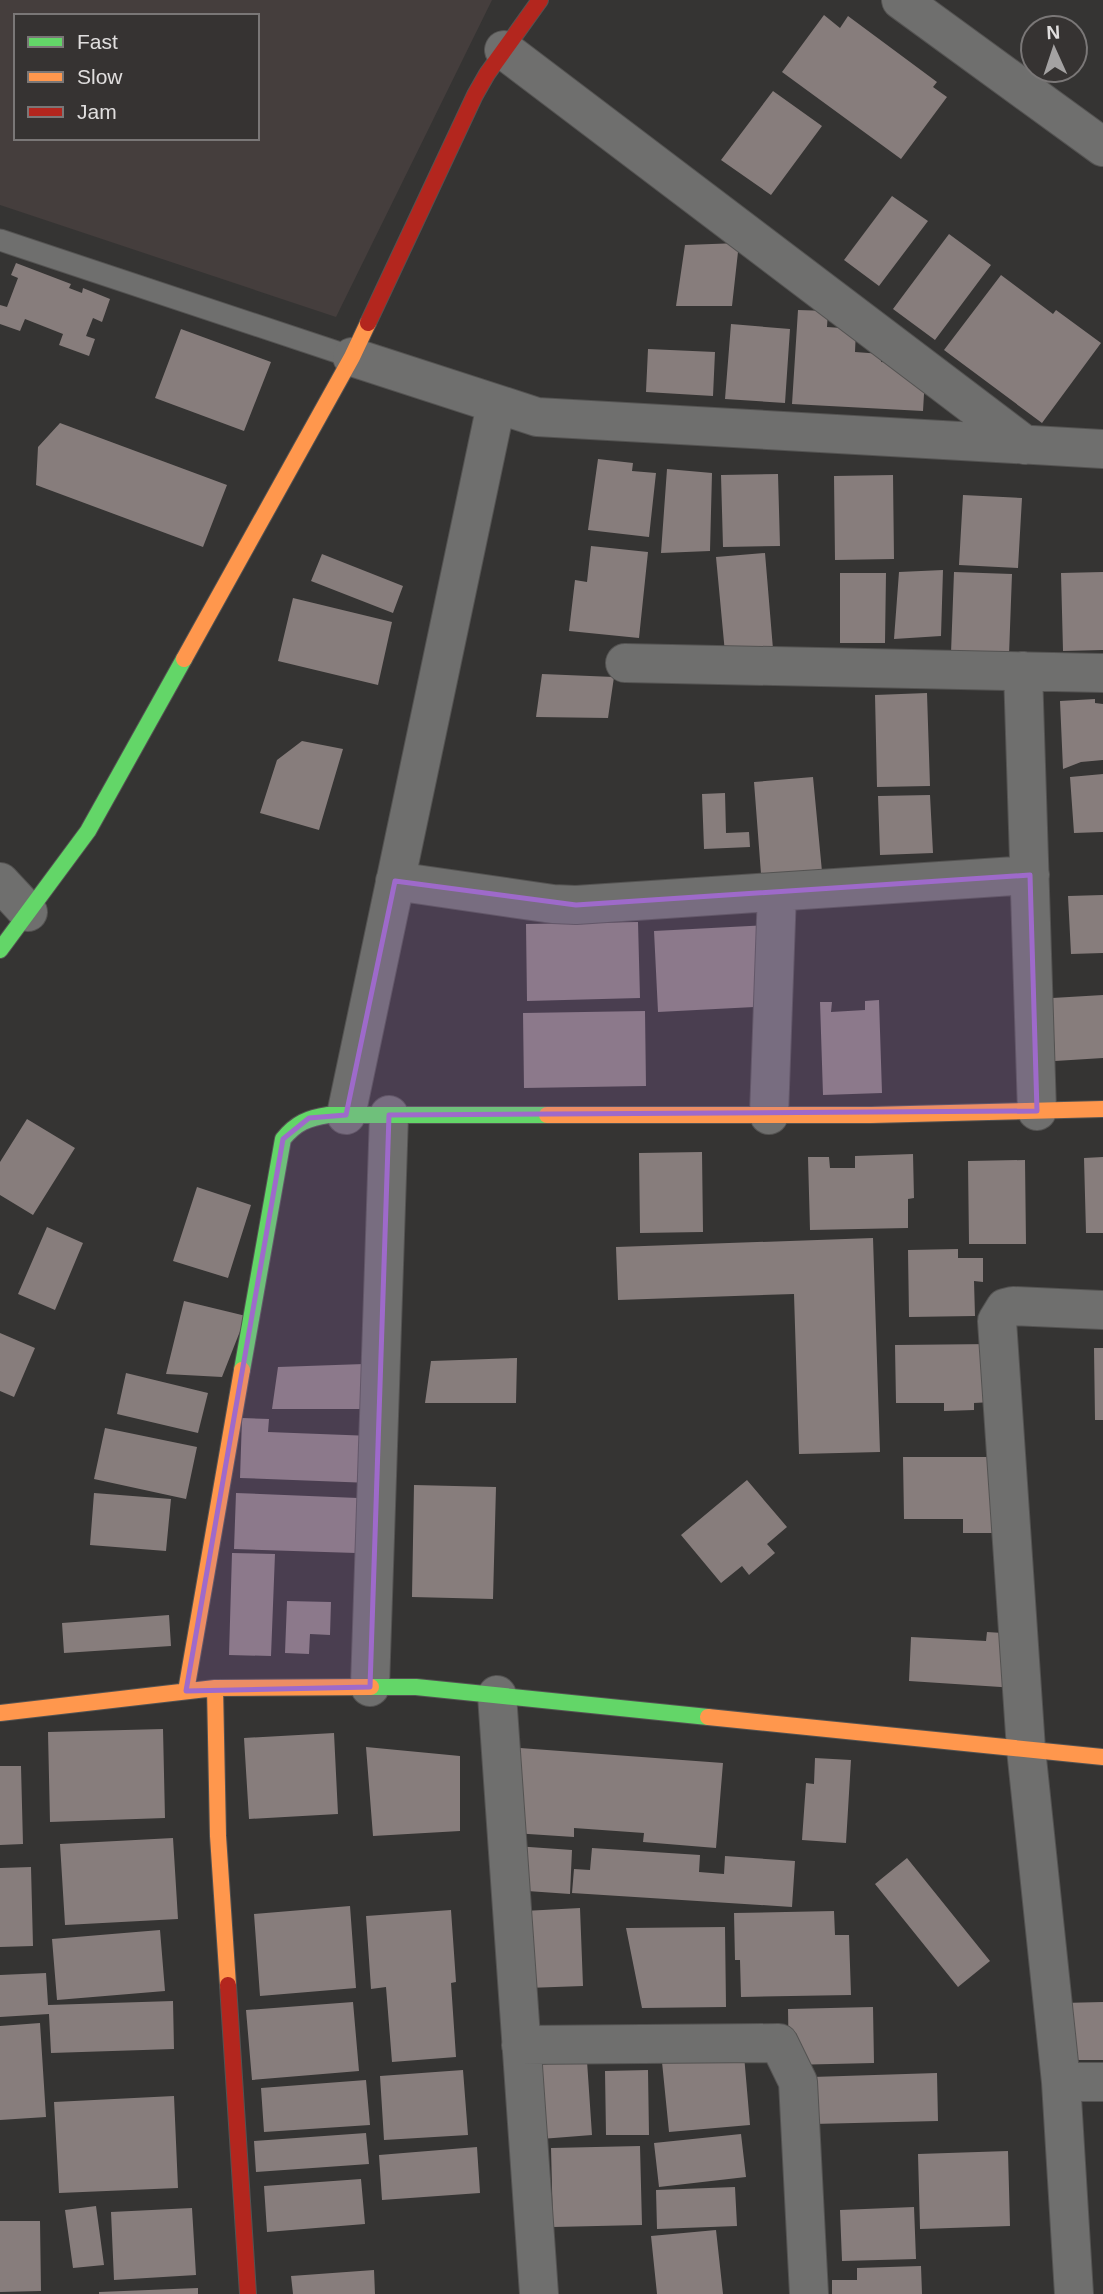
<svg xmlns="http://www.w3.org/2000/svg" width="1103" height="2294" viewBox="0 0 1103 2294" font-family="Arial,sans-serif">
<rect width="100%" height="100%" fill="#353433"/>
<path fill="#453e3d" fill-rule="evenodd" d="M0 0H492L336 317 0 205ZM16 16H257V138H16Z"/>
<path fill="#877d7c" d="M824 15 840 28 848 16 937 82 933 87 947 97 901 159 782 72Z
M773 91 822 126 771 195 721 160Z
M892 196 928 221 879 286 844 260Z
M949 234 991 265 935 340 893 309Z
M739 243 732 306H676L685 245Z
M16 263 71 284 69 288 82 293 83 288 110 299 102 322 93 318 86 336 95 339 89 356 59 345 63 334 25 319 20 331 0 324V305L7 307 18 278 11 275Z
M1001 275 1053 314 1056 310 1101 343 1042 423 944 350Z
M798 310 828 311 827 327 856 329 855 352 882 354 881 362 903 363 925 377 923 411 792 404Z
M731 324 790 329 785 403 725 399Z
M181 329 271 362 244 431 155 398Z
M648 349 715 352 713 396 646 392Z
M60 423 227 485 203 547 36 485 38 447Z
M598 459 633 463 632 471 656 473 649 537 588 530Z
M667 469 712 473 710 551 661 553Z
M778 474 780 546 723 547 721 475Z
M893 475 894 559 835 560 834 476Z
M963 495 1022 498 1018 568 959 565Z
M591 546 648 552 639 638 569 631 575 580 587 582Z
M765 553 773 649 725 653 716 557Z
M322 554 403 586 393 613 311 581Z
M943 570 941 636 894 639 899 572Z
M954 572 1012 574 1009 655 951 653Z
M1103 572V650L1063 651 1061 573Z
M840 573H886L885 643H840Z
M293 598 392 622 378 685 278 661Z
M542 674 614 677 608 718 536 717Z
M927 693 930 786 877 787 875 695Z
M1095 699V703L1103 704V760L1081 762 1063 769 1060 701Z
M302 741 343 749 319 830 260 813 277 760Z
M1103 774V832L1074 833 1070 777Z
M813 777 823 882 762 887 754 782Z
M725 793 726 833 749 832 750 847 704 849 702 794Z
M930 795 933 853 880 855 878 796Z
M1103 895V953L1071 954 1068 896Z
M638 922 640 998 527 1001 526 924Z
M769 925 773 1006 658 1012 654 931Z
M1103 995V1058L1055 1061 1052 998Z
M879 1000 882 1093 823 1095 820 1002H832L831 1012 865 1010V1001Z
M645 1011 646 1086 524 1088 523 1013Z
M27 1119 75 1148 33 1215 0 1195V1162Z
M702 1152 703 1232 640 1233 639 1153Z
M913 1154 914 1198 908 1199V1228L810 1230 808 1157H829L830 1168H855V1156Z
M1103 1157V1233H1086L1084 1158Z
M1025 1160 1026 1244H969L968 1161Z
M197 1187 251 1205 228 1278 173 1261Z
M47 1227 83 1243 55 1310 18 1294Z
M873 1238 880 1452 799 1454 794 1294 618 1300 616 1247Z
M958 1249V1258H983V1282L974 1281 975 1316 909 1317 908 1250Z
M184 1301 246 1316 222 1377 166 1374Z
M0 1333 35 1348 14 1397 0 1391Z
M992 1344V1402L974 1403V1410L944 1411V1403H896L895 1345Z
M1094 1348H1103V1420H1095Z
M517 1358 516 1403H425L431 1361Z
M364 1364 363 1409H272L278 1367Z
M126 1373 208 1393 198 1433 117 1414Z
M242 1418 269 1419 268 1432 372 1436 371 1483 240 1478Z
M105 1428 197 1447 186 1499 94 1479Z
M903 1457H1003V1533H963V1519H904Z
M747 1480 787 1527 767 1544 775 1553 749 1575 742 1566 721 1583 681 1535Z
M414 1485 496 1487 493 1599 412 1597Z
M94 1493 171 1499 166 1551 90 1545Z
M236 1493 358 1498 356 1553 234 1549Z
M232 1553 275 1554 271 1656 229 1655Z
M287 1601 331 1602 330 1635 310 1634 309 1654 285 1653Z
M169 1615 171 1646 64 1653 62 1623Z
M987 1632 1020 1634 1016 1688 909 1681 911 1637 986 1641Z
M163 1729 165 1818 50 1822 48 1732Z
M334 1733 338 1814 249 1819 244 1738Z
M366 1747 460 1756V1831L373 1836Z
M520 1748 723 1763 716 1848 643 1842 644 1833 574 1828V1837L513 1833Z
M815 1758 851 1760 846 1843 802 1840 806 1783 814 1784Z
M0 1766H21L23 1844 0 1845Z
M173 1838 178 1919 65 1925 60 1844Z
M515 1846 572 1850 570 1894 513 1890Z
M592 1848 700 1855 699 1872 724 1874 725 1856 795 1861 792 1907 572 1893 574 1869 590 1870Z
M907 1858 990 1961 958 1987 875 1884Z
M31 1867 33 1946 0 1947V1868Z
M350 1906 356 1988 260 1996 254 1914Z
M580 1908 583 1986 527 1988 524 1911Z
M451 1910 456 1982 451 1983 456 2057 392 2062 386 1987 371 1989 366 1916Z
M834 1911 835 1935H849L851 1995 741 1997 740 1960H735L734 1913Z
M725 1927 726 2007 642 2008 626 1928Z
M160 1930 165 1991 57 2000 52 1939Z
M46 1973 48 2005 173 2001 174 2049 51 2053 49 2014 0 2017V1975Z
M353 2002 359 2071 252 2080 246 2010Z
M1103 2002V2060H1062V2003Z
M873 2007 874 2063 789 2065 788 2009Z
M40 2023 46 2117 0 2120V2026Z
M744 2055 750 2125 669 2132 662 2062Z
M587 2061 592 2135 541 2139 536 2065Z
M463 2070 468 2135 384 2140 380 2076Z
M648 2070 649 2135H606L605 2071Z
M937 2073 938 2121 813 2124 812 2077Z
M366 2080 370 2125 264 2132 261 2088Z
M174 2096 178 2188 59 2193 54 2102Z
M366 2133 369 2164 256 2172 254 2141Z
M741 2134 746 2177 659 2187 654 2143Z
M640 2146 642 2225 553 2227 551 2148Z
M477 2147 480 2193 382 2200 379 2155Z
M1008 2151 1010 2226 920 2229 918 2154Z
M361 2179 365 2224 267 2232 264 2186Z
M735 2187 737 2226 657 2229 656 2190Z
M96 2206 104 2265 73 2268 65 2210Z
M914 2207 916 2259 842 2261 840 2210Z
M192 2208 196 2275 114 2280 111 2212Z
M0 2221H40L41 2291 0 2292Z
M716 2230 723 2294H657L651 2236Z
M921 2266 922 2294H832V2280H857V2268Z
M374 2270 375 2294H293L291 2276Z
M198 2288V2294H99V2292Z"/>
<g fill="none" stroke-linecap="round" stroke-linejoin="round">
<defs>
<path id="lane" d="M0 240 352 357"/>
<path id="street" d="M901 0 1103 147
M504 50 1025 445
M352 357 537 417 1103 449
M625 663 1103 673
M1023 671 1037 1111
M395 881 553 904 576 905 1030 875
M0 882 28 912
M346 1115 496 405
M769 1115 777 892
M370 1687 389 1115
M497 1695 539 2294
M521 2045 779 2043 798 2082 809 2294
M1061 2082H1103
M1074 2294 1061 2082 1026 1749 997 1321 1005 1308 1013 1306 1103 1310"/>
<path id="fast" d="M0 950 88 831 184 659
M242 1370 283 1139C296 1123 308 1118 328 1115H547
M371 1687H416L708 1717"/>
<path id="slow" d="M184 659 352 357 368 323
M547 1115H871L1103 1109
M215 1688 218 1836 228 1985
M186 1691 242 1370
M0 1713 215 1688 371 1687
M708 1717 1103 1757"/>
<path id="jam" d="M368 323 475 95 487 74 540 0
M228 1985 248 2294"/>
</defs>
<use href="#lane" stroke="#545352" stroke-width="23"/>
<use href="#street" stroke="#545352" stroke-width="40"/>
<use href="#fast" stroke="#545352" stroke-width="18"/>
<use href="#slow" stroke="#545352" stroke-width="18"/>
<use href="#jam" stroke="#545352" stroke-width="18"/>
<use href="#lane" stroke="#6f6f6e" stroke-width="21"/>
<use href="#street" stroke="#6f6f6e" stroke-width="38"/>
<use href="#fast" stroke="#63d668" stroke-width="16"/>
<use href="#slow" stroke="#ff974d" stroke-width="16"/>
<use href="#jam" stroke="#b3261e" stroke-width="16"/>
</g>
<path fill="#9e6aca" fill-opacity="0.2" stroke="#9e6aca" stroke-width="5" stroke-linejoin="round" d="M1030 875 1037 1111 389 1115 370 1687 186 1691 283 1139 309 1118 346 1115 395 881 576 905Z"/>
<rect x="14" y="14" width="245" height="126" fill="#363332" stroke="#7a7777" stroke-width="2"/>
<rect x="28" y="37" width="35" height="10" fill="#63d668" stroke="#7a7777" stroke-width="2"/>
<text x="77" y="49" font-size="21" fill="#e0dede">Fast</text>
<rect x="28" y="72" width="35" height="10" fill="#ff974d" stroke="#7a7777" stroke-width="2"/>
<text x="77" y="84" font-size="21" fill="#e0dede">Slow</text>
<rect x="28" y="107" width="35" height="10" fill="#b3261e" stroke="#7a7777" stroke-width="2"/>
<text x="77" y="119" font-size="21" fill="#e0dede">Jam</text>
<g transform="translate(1054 49) rotate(357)"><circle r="33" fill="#363332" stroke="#7a7777" stroke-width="2"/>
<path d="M0-5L12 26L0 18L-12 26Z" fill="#a4a2a2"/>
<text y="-10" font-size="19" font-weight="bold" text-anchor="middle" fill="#e0dede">N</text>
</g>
</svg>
